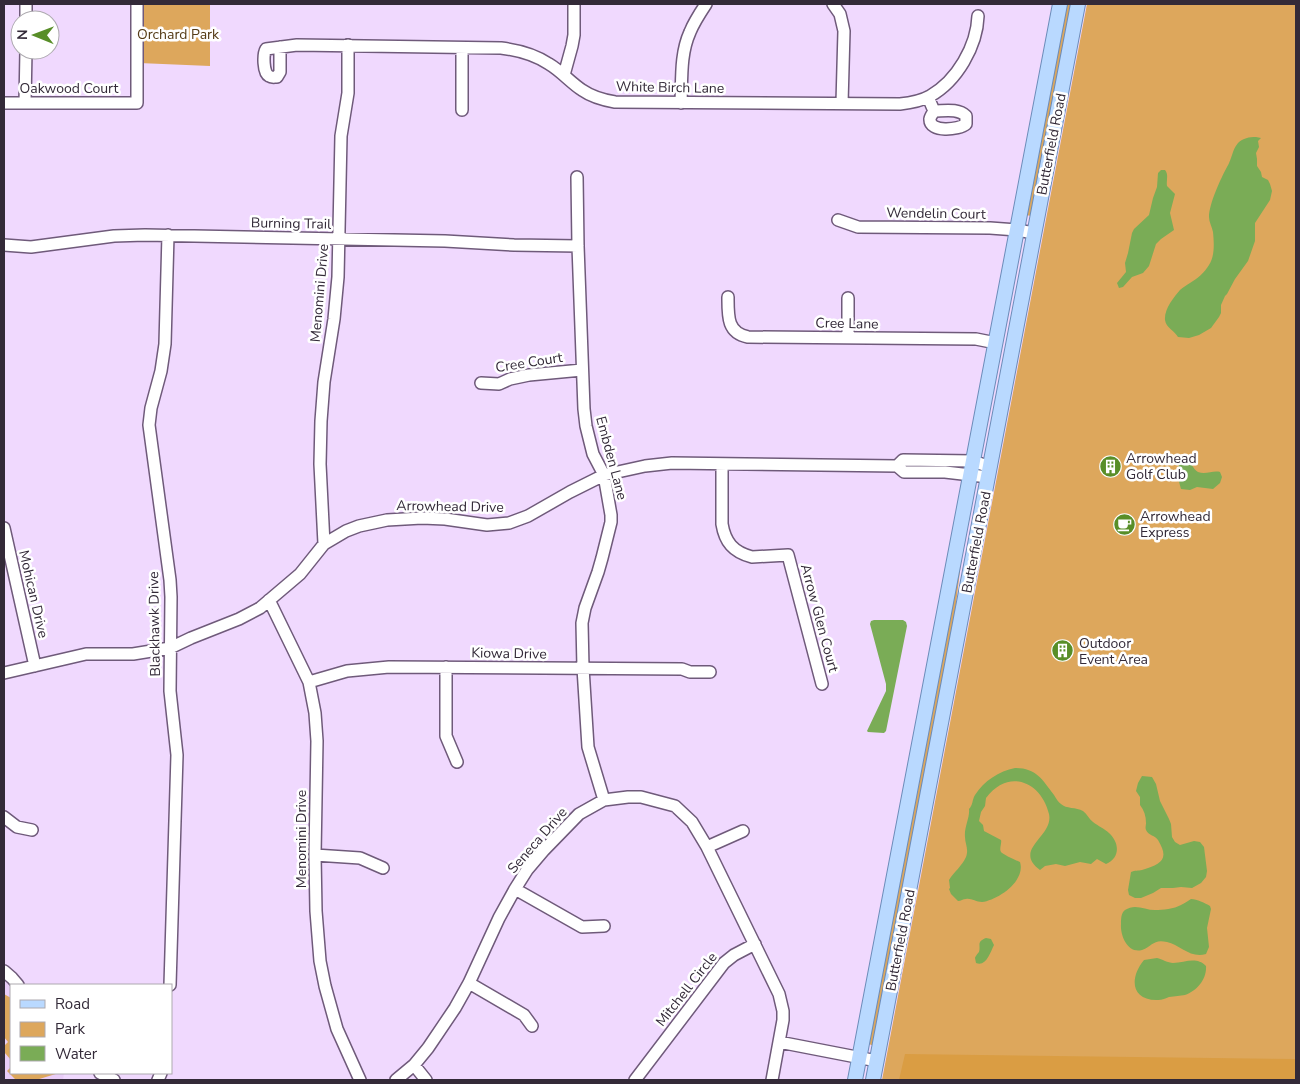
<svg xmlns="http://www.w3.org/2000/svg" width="1300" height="1084" viewBox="0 0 1300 1084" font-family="'Nunito Sans',sans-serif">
<rect width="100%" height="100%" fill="#f0d9fe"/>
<path fill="#e9cdf8" d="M4 965 22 985H11V1073H64L63 1080H4Z"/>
<path fill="#dda75c" d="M140 4H210V66L139 63Z
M1064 4H1073L1031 216 1026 215Z
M1087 4H1296V1080H882Z
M962 554 950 654 874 1045H871L868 1043Z
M4 994 11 998V1060L4 1052V1046L8 1042 4 1037Z
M11 1067V1073H59L36 1080H16L7 1071Z"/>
<path fill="#da9d43" d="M905 1054 1296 1059V1080H899Z"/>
<path fill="#7aac56" d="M1256 137 1261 138 1258 141 1259 147 1256 153 1257 159V166L1261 172 1262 177 1268 180 1270 184 1272 191 1270 200 1255 223V241L1248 261 1235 279 1227 294 1225 296 1221 305V313L1219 317 1211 328 1199 335 1189 338 1178 337C1175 331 1166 328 1165 320 1164 309 1174 297 1180 290 1183 287 1187 285 1190 283 1197 279 1205 272 1209 265 1215 256 1214 242 1213 232 1212 227 1209 222 1209 217 1209 204 1221 178 1227 167 1232 159 1232 150 1238 143 1243 138 1249 137 1256 137Z
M1161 170H1165C1169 175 1166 180 1167 186L1175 194 1170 213 1174 230 1161 239 1156 244 1149 266 1143 273 1132 277 1123 287 1119 288 1117 283 1126 272 1125 263 1128 253 1132 233 1134 229 1149 215 1153 198 1157 187 1158 173Z
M1186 459C1191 462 1193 469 1198 472 1206 475 1213 470 1220 472L1222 477 1220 483 1213 489 1197 487 1190 490 1181 489C1178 479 1176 470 1181 460Z
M874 620H903L906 622 907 626 886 731 884 733 868 732 867 731 886 691V684L870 624 871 621Z
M1015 768C1036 768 1042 779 1054 795 1056 798 1058 802 1061 804 1066 809 1076 807 1083 811 1087 814 1089 819 1093 822 1098 826 1105 829 1109 833 1120 843 1120 858 1106 864L1097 859 1091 864 1080 862 1065 866 1056 864 1045 866 1040 870C1012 849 1054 837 1049 814 1041 781 1008 768 986 798L985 806 981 812 979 821 983 825 984 831 1001 840C1002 843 999 849 1001 852 1002 854 1017 861 1020 862 1026 881 998 900 982 902 976 902 971 898 966 899 963 899 961 901 958 901L951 894 949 889 950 888 949 880C954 872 962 866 966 857 969 849 965 844 965 837 964 827 970 818 969 809 973 805 972 800 975 795 984 781 999 771 1015 768Z
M1142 776 1152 777 1156 784 1160 801 1169 819 1171 824 1172 837 1175 842 1180 845 1194 841 1200 842 1204 847 1207 871 1206 877 1201 883 1192 888 1181 887 1173 888H1161L1153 893 1141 898H1135L1129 895 1128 890 1131 872C1135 870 1138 871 1142 870 1161 864 1170 860 1158 840 1155 835 1149 836 1146 830 1145 827 1146 826 1146 823 1146 816 1144 810 1140 805V797L1136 791 1138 783Z
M1191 899C1197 899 1205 903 1210 906L1211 909 1207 928 1209 947 1206 954C1191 959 1180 945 1167 942 1153 939 1153 946 1142 950 1128 954 1120 936 1121 924 1121 919 1121 913 1125 910 1135 903 1145 910 1155 910 1163 910 1174 909 1181 905 1185 903 1188 901 1191 899Z
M986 938 991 939 994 945C990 953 986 967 976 963L975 958C975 957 978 953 979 952 981 945 976 942 986 938Z
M1157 958C1162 959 1168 963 1173 963 1185 963 1196 956 1206 966 1207 979 1197 991 1185 995 1180 996 1175 996 1169 997 1166 998 1162 1000 1158 1000 1131 1001 1129 978 1144 960Z"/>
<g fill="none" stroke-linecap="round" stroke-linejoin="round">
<defs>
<path id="minor" d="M833 4 840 14 844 31 842 103
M26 20V4
M280 47V72L277 77C274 77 272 78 269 76 263 73 263 54 266 49L297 45 501 48C518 50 534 54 549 64 561 71 570 82 582 90 592 97 603 100 615 102L900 104C910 103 921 101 930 96 957 81 977 46 978 16
M462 48V110
M564 75 572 46 574 35V4
M928 97 934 111C933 113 930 117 930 119 929 133 959 130 966 124V116C958 108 944 111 934 111
M4 103H137V4
M25 103 26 50
M681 103C682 79 680 54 690 32 694 22 700 13 706 4
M577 177 578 246 584 409 586 426 593 454 604 475 611 515V522L602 558 598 572 585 608 582 623 583 668 588 747 604 800
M838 220 858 227 990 228 1017 230 1034 233
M168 235 165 344 161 371 151 408 149 425 170 580 171 597 170 691 177 755 170 985
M4 245 31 247 114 236 145 235 445 241 514 245 578 246
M728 297C728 316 727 333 748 337L976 339 996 343
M848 338V298
M481 383 499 384 510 379 529 375 582 370
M722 464V524C725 542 733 552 752 557L788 555 822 684
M897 466 903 460 973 461 990 467
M4 528 35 666
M324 544 320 464 321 421 324 382 334 319 338 277 341 136 348 93V45
M269 600 309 682 315 713 317 741 315 855 316 911 320 961 325 986 337 1029 360 1080
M446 667V736L457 762
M4 673 86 654H133L170 648 191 638 239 619 260 608 300 574 324 544 346 531 359 526 387 520 422 518 445 519 487 525 509 523 528 516 570 492 604 475 645 466 672 463 897 466 904 472H945L988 477
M309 682 347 671 389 667 682 669 690 672H710
M4 817 17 827 32 830
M707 847 743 831
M315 855 360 858 383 868
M515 889 582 927 604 926
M4 971 12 978 18 985
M469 983 524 1015 532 1026
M779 1042 877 1061
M414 1065 426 1080
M100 1073 114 1080
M158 1080 161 1073
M396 1080 414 1065 428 1048 455 1008 469 983 499 918 515 889 527 870 544 850 579 814 604 800 628 797H641L675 806 692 822 707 847 779 994 783 1011V1020L772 1080
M635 1080 724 963 734 955 755 944"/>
<path id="major" d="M855 1080 1060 4
M873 1080 1078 4"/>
</defs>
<use href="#minor" stroke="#6f5a7a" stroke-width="14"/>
<use href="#major" stroke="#6c8cb9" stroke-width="16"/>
<use href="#minor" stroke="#fff" stroke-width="11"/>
<use href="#major" stroke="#b9d9ff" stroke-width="14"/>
</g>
<defs>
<symbol id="building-disc" viewBox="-11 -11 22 22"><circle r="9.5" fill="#588e28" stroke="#fff"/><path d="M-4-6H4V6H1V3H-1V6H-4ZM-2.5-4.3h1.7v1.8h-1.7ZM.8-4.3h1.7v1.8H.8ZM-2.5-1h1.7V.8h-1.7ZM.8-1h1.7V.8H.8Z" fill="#fff"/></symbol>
<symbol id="cafe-disc" viewBox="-11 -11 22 22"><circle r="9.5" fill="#588e28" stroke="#fff"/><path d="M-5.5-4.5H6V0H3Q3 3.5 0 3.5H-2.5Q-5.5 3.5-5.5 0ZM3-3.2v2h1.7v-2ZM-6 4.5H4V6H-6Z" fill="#fff"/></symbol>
</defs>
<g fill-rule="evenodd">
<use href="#building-disc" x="1098" y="454" width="25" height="25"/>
<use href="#cafe-disc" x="1112" y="512" width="25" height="25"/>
<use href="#building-disc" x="1050" y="638" width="25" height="25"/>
</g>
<g text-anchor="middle" stroke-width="5" stroke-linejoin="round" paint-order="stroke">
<g font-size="14" fill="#553b16" stroke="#fff">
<text x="178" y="39">Orchard Park</text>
</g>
<g font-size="14" fill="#332a38" stroke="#fff">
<text transform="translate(670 87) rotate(1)" y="5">White Birch Lane</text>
<text x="69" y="93">Oakwood Court</text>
<text transform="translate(1051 144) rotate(-79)" y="5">Butterfield Road</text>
<text transform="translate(936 213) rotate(1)" y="5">Wendelin Court</text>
<text transform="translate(291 223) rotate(1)" y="5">Burning Trail</text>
<text transform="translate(319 293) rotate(-85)" y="5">Menomini Drive</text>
<text transform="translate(847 323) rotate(1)" y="5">Cree Lane</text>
<text transform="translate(529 362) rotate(-9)" y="5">Cree Court</text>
<text transform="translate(612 458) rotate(75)" y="5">Embden Lane</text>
<text transform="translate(450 506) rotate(1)" y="5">Arrowhead Drive</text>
<text transform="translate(976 542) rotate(-79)" y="5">Butterfield Road</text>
<text transform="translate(34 594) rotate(77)" y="5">Mohican Drive</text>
<text transform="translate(820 618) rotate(75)" y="5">Arrow Glen Court</text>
<text transform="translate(154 624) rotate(-91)" y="5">Blackhawk Drive</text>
<text transform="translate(509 653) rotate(1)" y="5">Kiowa Drive</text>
<text transform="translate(301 839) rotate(-90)" y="5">Menomini Drive</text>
<text transform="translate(537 840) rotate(-49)" y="5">Seneca Drive</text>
<text transform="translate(900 940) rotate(-79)" y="5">Butterfield Road</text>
<text transform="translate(686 989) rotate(-52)" y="5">Mitchell Circle</text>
</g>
<g font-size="14" fill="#332a38" stroke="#fff" text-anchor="start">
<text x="1126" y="463">Arrowhead<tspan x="1126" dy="16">Golf Club</tspan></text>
<text x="1140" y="521">Arrowhead<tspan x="1140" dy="16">Express</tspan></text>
<text x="1079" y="648">Outdoor<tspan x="1079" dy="16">Event Area</tspan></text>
</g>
</g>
<rect width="1300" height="1084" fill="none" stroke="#332a38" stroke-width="10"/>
<rect x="10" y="984" width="162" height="90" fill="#ffffff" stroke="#adaaaf"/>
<rect x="20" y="1000" width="25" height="8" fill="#b9d9ff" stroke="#adaaaf"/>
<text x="55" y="1009" font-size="15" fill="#332a38">Road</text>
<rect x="20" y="1022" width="25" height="15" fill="#dda75c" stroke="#adaaaf"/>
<text x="55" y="1034" font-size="15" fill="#332a38">Park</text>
<rect x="20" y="1046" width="25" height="15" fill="#7aac56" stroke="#adaaaf"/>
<text x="55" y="1059" font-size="15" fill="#332a38">Water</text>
<g transform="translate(35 35) rotate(271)"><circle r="24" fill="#ffffff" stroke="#adaaaf"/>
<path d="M0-4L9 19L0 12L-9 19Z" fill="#588e28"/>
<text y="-8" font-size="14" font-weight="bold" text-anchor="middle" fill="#332a38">N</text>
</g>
</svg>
